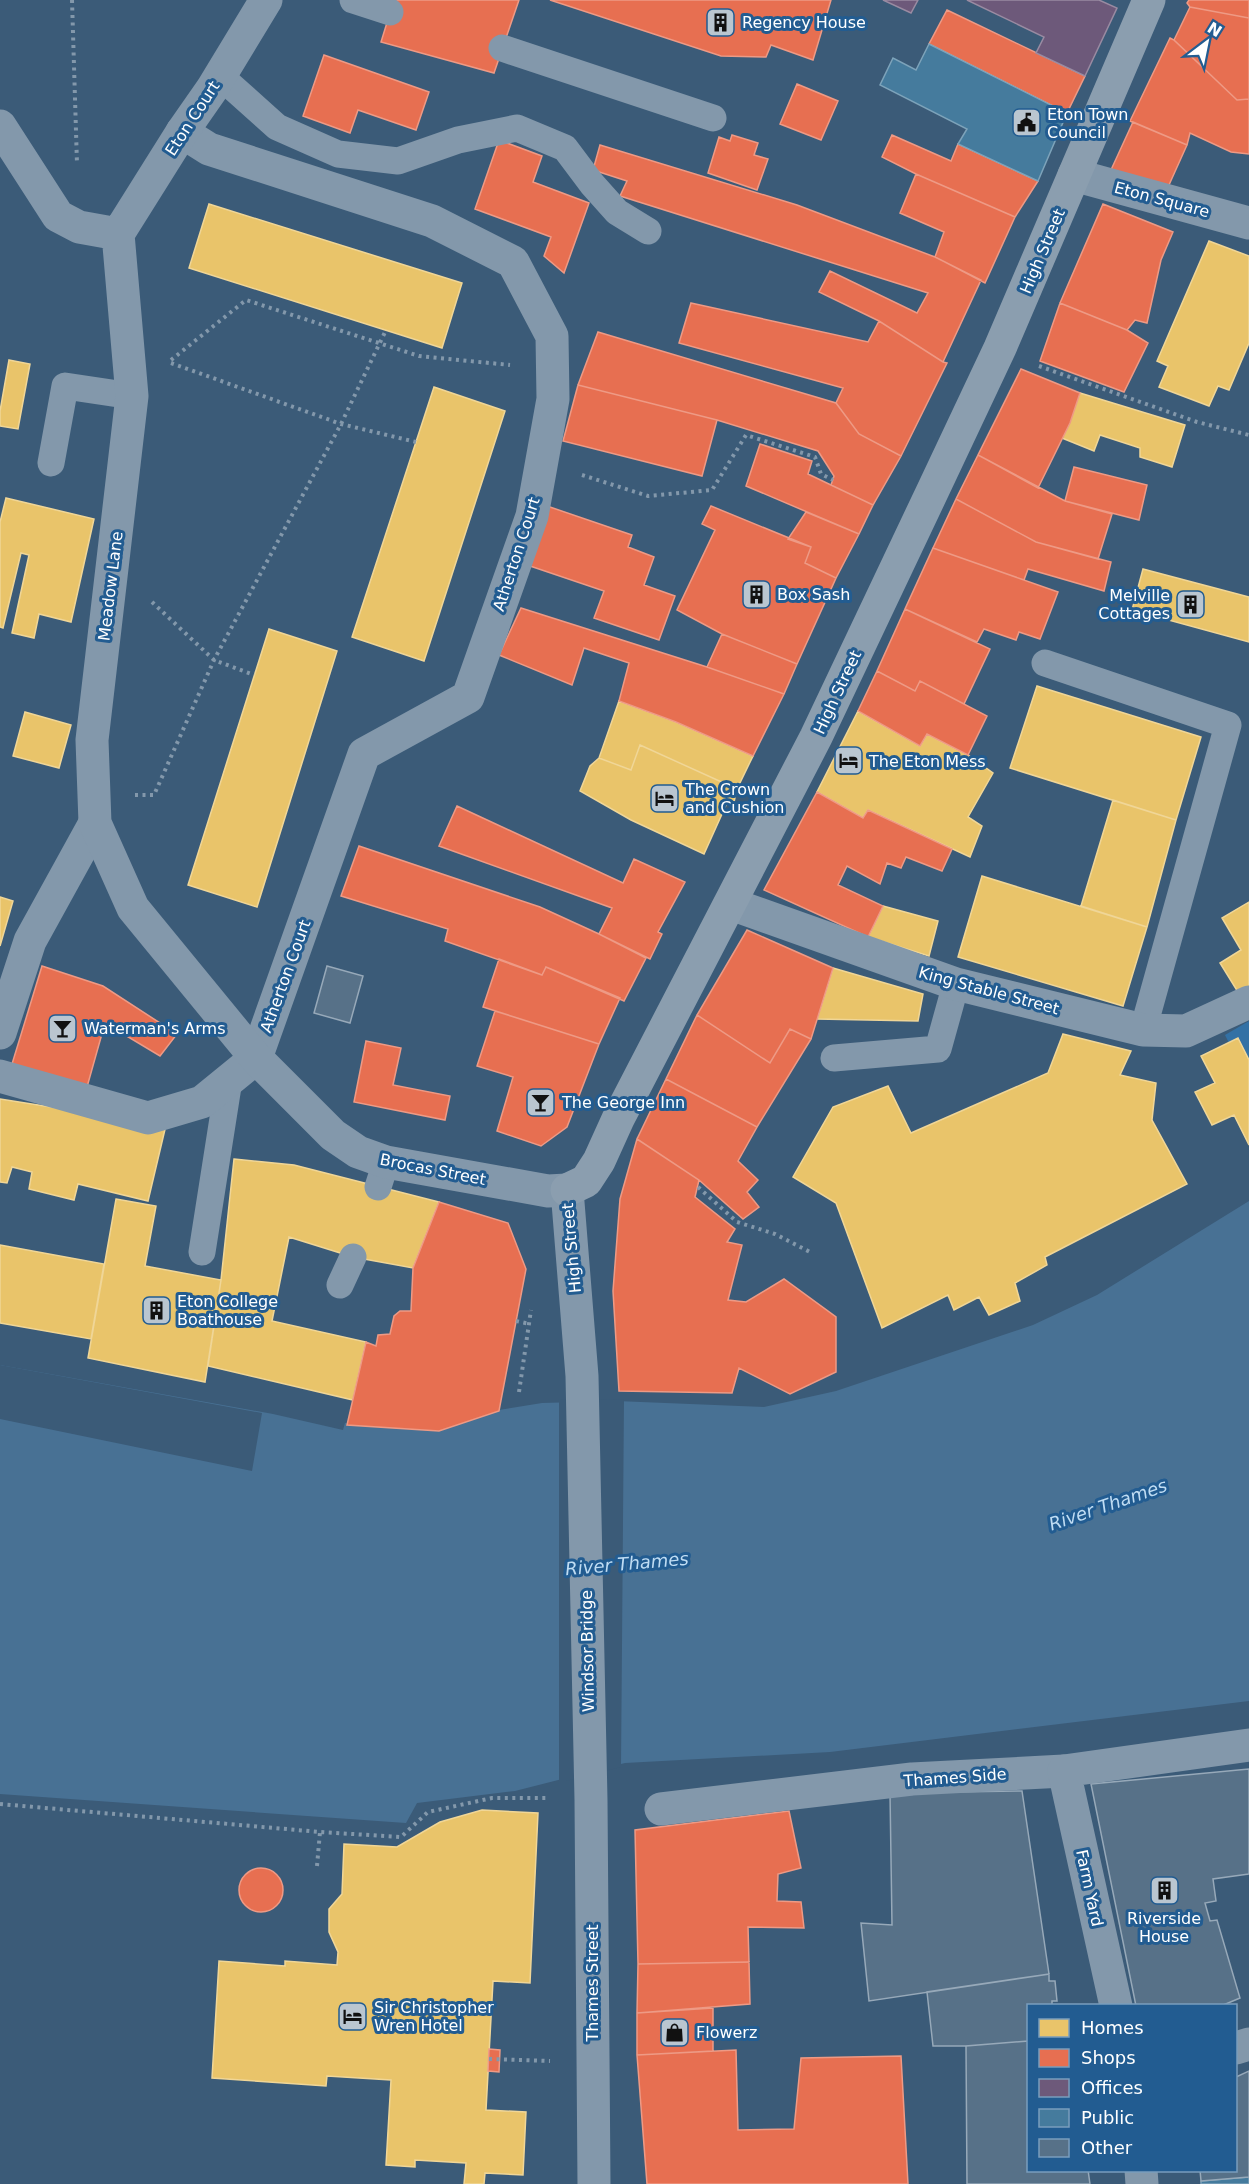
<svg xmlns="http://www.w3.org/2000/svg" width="1249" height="2184" viewBox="0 0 1249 2184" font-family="'DejaVu Sans',sans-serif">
<rect width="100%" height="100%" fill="#3b5b78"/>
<path fill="#3371a5" d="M1249 1021V1083L1225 1035Z"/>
<path fill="#487194" d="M1249 1201V1701L830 1752 625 1763 515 1791 417 1803 406 1823 0 1794V1365L273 1414 343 1430 345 1423 438 1430 499 1410 542 1403 616 1401 764 1407 836 1391 1033 1325 1097 1295Z"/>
<path fill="#3b5b78" d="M0 1365 262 1413 252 1471 0 1419Z
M624 1399 621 1767 566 1781H559V1400Z"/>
<path fill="#e9c46a" stroke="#f0d697" stroke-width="1.5" d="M209 204 462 283 442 348 189 268Z
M1209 241 1249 256V343L1229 390 1218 386 1209 406 1159 387 1168 366 1157 361Z
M9 360 30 364 18 429 0 426V411Z
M434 387 505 411 424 661 352 637Z
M1080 393 1185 425 1172 467 1140 457V448L1100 435 1094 451 1062 438Z
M6 498 94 519 71 622 39 614 34 638 12 633 29 555 21 553 3 628 0 627V522Z
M1143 569 1249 597V642L1132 610Z
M269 629 337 651 257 907 188 885Z
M1037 686 1201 737 1176 820 1010 768Z
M619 701 676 722 753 756 737 789 640 745 631 770 599 758Z
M858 711 920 746 927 734 968 755 993 773 968 817 982 826 970 857 868 810 863 818 817 792Z
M25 712 71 725 59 768 13 756Z
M640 745 737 789 734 802 727 803 704 854 631 820 580 791 590 766 599 758 631 770Z
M1113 800 1176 820 1147 927 1081 906Z
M982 876 1147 927 1123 1006 958 957Z
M0 897 13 901 0 946Z
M1249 902V992L1241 997 1220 963 1241 950 1222 918Z
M883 906 938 921 929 956 868 937Z
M833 968 923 994 918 1021 817 1019Z
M1063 1034 1131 1051 1120 1075 1156 1083 1152 1120 1187 1184 1045 1257 1047 1265 1015 1283 1020 1301 989 1315 979 1297 954 1310 948 1295 882 1328 836 1203 793 1177 833 1107 888 1086 911 1133 1048 1073Z
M1238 1038 1249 1060V1145L1234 1115 1212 1125 1195 1092 1215 1083 1201 1056Z
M0 1099 166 1125 148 1201 78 1184 74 1200 29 1189 32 1172 12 1167 7 1183 0 1182Z
M234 1159 294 1165 439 1202 413 1268 353 1257 289 1237 272 1321 366 1342 353 1400 208 1366 221 1280Z
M116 1199 156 1206 145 1266 221 1280 205 1382 88 1358Z
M0 1245 104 1264 91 1339 0 1323Z
M482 1810 538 1813 530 1983 493 1981 486 2110 526 2112 523 2175 485 2173 484 2184H464L466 2163 415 2160V2167L386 2165 391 2080 327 2076 326 2086 212 2078 219 1961 285 1966V1961L337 1965 338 1952 329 1932V1909L342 1894 344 1844 397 1847 440 1822Z"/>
<path fill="#e76f51" stroke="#ee9a85" stroke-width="1.5" d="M394 0H519L494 73 381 42Z
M550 0H831L813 60 771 45 766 57 721 56Z
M1189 0H1249V18L1190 7 1187 3Z
M1190 7 1249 18V99L1237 100 1174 40Z
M947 10 1085 76 1067 113 929 44Z
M1170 38 1174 40 1237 100 1249 99V154L1231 152 1190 133 1187 145 1130 121Z
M324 55 429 92 416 130 358 110 350 133 303 116Z
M797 84 838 101 821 140 780 124Z
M1133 122 1187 145 1164 196 1110 172Z
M732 135 758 143 754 155 768 159 757 190 708 173 719 137 730 141Z
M892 135 951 161 958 144 1038 181 1015 217 916 174 882 157Z
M499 140 542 156 533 182 589 203 564 273 544 256 551 237 475 209Z
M600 145 797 205 935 257 981 280 943 362 879 321 819 292 830 271 917 313 928 293 620 196 627 181 593 170Z
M916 174 1015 217 985 283 935 257 944 232 900 213Z
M1103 204 1173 232 1161 260 1147 323 1135 320 1127 330 1060 303Z
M691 303 868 342 879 321 943 362 947 363 901 456 859 434 836 403 843 388 679 343Z
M1060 303 1127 330 1148 343 1124 392 1040 361Z
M598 332 836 403 859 434 901 456 873 505 831 485 834 476 818 451 717 420 578 385Z
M1021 369 1080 393 1070 423 1038 488 978 455Z
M578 385 717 420 702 476 563 441Z
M760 444 812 461 808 474 873 505 859 534 746 486Z
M978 455 1065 501 1112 514 1098 559 1036 542 956 499Z
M1074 467 1147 485 1139 520 1065 501Z
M956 499 1036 542 1111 562 1104 591 1028 569 1024 580 933 548Z
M547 506 632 535 628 547 654 557 644 585 675 596 659 640 594 618 604 591 527 565Z
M711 506 811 547 805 563 836 578 797 664 722 634 677 610 715 530 702 524Z
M806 512 859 534 836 578 805 563 811 547 788 539Z
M933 548 1058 592 1040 639 1019 632 1016 640 984 629 977 642 905 609Z
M521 608 707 667 784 694 753 756 676 722 619 701 629 663 584 648 572 685 499 655Z
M905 609 990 649 964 704 920 681 915 691 877 671Z
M722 634 797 664 784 694 707 667Z
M877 671 915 691 920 681 987 716 968 755 927 734 920 746 858 711Z
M817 792 863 818 868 810 952 849 942 871 906 857 901 868 887 863 880 884 847 866 838 885 883 906 868 937 764 890Z
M457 806 623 883 634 859 685 882 658 932 662 934 650 959 599 934 612 908 439 846Z
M359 846 540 907 599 934 646 958 624 1001 546 967 542 975 445 941 448 929 341 896Z
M747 930 833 968 811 1039 790 1029 770 1063 697 1015Z
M499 959 542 975 546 967 620 998 599 1044 483 1007Z
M42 966 103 986 177 1034 160 1056 105 1023 87 1087 12 1064Z
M495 1011 599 1044 567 1127 541 1146 497 1131 513 1077 477 1066Z
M697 1015 770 1063 790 1029 811 1039 757 1127 666 1079Z
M366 1041 401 1048 393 1085 450 1096 445 1120 354 1102Z
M666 1079 757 1127 738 1161 758 1180 747 1192 759 1207 743 1219 699 1180 637 1139Z
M637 1139 699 1180 695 1197 735 1229 727 1242 742 1245 728 1300 746 1302 784 1279 836 1317V1372L790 1394 739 1368 732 1393 619 1391 613 1291 620 1199Z
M439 1202 508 1223 526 1269 499 1411 439 1431 347 1425 366 1342 376 1346 378 1335 390 1334 394 1316 400 1311H411L413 1268Z
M789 1811 801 1868 778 1874 777 1901 801 1902 804 1928 748 1927 749 1962 638 1964 635 1830Z
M239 1890a22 22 0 1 1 44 0a22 22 0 1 1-44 0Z
M749 1962 750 2004 637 2013 638 1964Z
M713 2008V2051L637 2055V2013Z
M489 2049 500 2050 499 2072 488 2071Z
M736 2050 738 2130 794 2129 801 2058 901 2056 908 2184H647L637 2055Z"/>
<path fill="#6d597a" stroke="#998ba2" stroke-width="1.5" d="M883 0H918L911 13Z
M967 0H1099L1117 8 1085 76 1036 53 1044 37Z"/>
<path fill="#457b9d" stroke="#7da3ba" stroke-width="1.5" d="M929 44 1067 113 1038 181 958 144 967 129 880 85 893 58 916 70Z
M1249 2177V2184H1201V2181Z"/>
<path fill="#577188" stroke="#97a9b9" stroke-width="1.5" d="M327 966 363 976 350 1023 314 1013Z
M1249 1769V1874L1213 1879 1216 1901 1205 1903 1210 1921 1217 1920 1240 1998 1221 2006H1136L1091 1784Z
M1022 1791 1049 1974 869 2001 861 1923 892 1925 890 1793Z
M1049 1974V1981H1055L1057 2001H1052V2006H1028V2041L966 2046H933L927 1992Z
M1028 2041V2170H1088L1090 2184H967L966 2046Z
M1249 2071V2177L1201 2181 1200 2170H1236V2077Z"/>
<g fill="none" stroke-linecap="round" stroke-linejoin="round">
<path stroke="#8398ab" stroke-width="4" stroke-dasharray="3 4.5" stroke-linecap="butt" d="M72 0 77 164
M171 360 246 300 419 356 510 365
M171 363 341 424 416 442
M1039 366 1197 422 1249 435
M582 475 648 496 712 490 746 435 815 457 821 474 833 480
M152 602 214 660 254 675
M135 795H154L214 660 341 424 386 330
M698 1187 737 1222 775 1234 810 1252
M516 1321 530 1324
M519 1392 531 1310
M0 1804 320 1832 401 1837 428 1812 492 1798H548
M317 1866 320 1832
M489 2059 550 2061"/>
<path stroke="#8398ab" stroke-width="27" d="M353 0 390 12
M502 48 713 118
M220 76 277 127 338 154 398 161 458 140 517 128 565 148 592 184 617 212 648 231
M51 463 65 386 132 396
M1045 663 1228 725 1143 1030
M834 1058 938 1049 956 984
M378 1187 386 1162
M202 1252 229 1080
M340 1285 353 1257"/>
<path stroke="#8398ab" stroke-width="33" d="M567 1190 582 1376 591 1800 594 2184
M661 1809 912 1779 1064 1771"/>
<path stroke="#8398ab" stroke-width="33" d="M1074 175 1249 223
M731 904 956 984 1143 1030 1186 1031 1249 1002
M0 1033 30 941 95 823
M0 1076 148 1118 202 1102 256 1058 364 754 468 697 532 516 553 399 552 336 513 262 432 221 209 149 182 132
M1116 2006 1064 1771 1249 1745
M1236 2048 1249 2044
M1141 2170 1142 2184"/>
<path stroke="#8398ab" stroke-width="33" d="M0 126 58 216 79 227 118 234
M118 234 132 396 92 740 95 823 133 908 256 1058 333 1135 358 1152 386 1162 548 1191 567 1190
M118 234 182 132 212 89 266 0"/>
<path stroke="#8b9eaf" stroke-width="33" d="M567 1190 586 1181 599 1161 618 1119 816 737 934 488 1000 348 1149 0"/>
</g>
<defs>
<symbol id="building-square" viewBox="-11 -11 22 22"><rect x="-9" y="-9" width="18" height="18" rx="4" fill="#bac6d0" stroke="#225c91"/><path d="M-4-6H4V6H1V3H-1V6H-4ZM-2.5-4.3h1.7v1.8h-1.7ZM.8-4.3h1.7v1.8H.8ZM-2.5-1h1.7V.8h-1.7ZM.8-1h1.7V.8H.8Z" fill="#111"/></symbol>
<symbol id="civic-square" viewBox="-11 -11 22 22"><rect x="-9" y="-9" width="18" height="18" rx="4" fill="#bac6d0" stroke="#225c91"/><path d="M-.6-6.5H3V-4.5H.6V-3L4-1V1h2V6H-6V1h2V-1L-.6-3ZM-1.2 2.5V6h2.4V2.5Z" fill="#111"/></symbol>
<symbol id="hotel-square" viewBox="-11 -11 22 22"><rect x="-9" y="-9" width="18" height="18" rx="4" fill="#bac6d0" stroke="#225c91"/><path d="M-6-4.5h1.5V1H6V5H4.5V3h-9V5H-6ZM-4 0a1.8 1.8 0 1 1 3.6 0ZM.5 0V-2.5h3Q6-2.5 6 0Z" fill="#111"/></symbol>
<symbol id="bar-square" viewBox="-11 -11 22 22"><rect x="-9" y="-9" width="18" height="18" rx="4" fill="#bac6d0" stroke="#225c91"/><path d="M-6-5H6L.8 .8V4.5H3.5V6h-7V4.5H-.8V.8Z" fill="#111"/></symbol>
<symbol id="shop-square" viewBox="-11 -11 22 22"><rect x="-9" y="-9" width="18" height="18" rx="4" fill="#bac6d0" stroke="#225c91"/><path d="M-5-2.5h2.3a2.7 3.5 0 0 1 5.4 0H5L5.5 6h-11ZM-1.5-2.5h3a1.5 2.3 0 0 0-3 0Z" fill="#111"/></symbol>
</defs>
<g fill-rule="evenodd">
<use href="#building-square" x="704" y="6" width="33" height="33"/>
<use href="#civic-square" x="1010" y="106" width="33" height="33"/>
<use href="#building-square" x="740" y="578" width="33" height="33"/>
<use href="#building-square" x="1174" y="588" width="33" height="33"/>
<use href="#hotel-square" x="832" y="744" width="33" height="33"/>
<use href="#hotel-square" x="648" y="782" width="33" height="33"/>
<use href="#bar-square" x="46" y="1012" width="33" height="33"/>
<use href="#bar-square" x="524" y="1086" width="33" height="33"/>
<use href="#building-square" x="140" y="1294" width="33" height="33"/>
<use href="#building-square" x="1148" y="1874" width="33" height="33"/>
<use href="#hotel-square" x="336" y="2000" width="33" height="33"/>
<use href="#shop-square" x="658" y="2016" width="33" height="33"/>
</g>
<g text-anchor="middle" stroke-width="6" stroke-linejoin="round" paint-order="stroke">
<g font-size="16" fill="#fff" stroke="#225c91" text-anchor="start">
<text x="742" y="28">Regency House</text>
<text x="1047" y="120">Eton Town<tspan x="1047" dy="18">Council</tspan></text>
<text x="777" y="600">Box Sash</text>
<text x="1170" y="601" text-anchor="end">Melville<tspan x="1170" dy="18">Cottages</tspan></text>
<text x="869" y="767">The Eton Mess</text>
<text x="685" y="795">The Crown<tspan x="685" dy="18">and Cushion</tspan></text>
<text x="84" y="1034">Waterman's Arms</text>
<text x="562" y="1108">The George Inn</text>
<text x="177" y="1307">Eton College<tspan x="177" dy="18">Boathouse</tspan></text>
<text x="1164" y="1924" text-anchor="middle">Riverside<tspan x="1164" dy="18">House</tspan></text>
<text x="374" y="2013">Sir Christopher<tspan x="374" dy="18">Wren Hotel</tspan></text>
<text x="696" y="2038">Flowerz</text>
</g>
<g font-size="16" fill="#fff" stroke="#225c91">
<text transform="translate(192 118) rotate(-57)" y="6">Eton Court</text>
<text transform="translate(1162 199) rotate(15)" y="6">Eton Square</text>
<text transform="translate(1042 251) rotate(-67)" y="6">High Street</text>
<text transform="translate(516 554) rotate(-72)" y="6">Atherton Court</text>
<text transform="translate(110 586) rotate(-83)" y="6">Meadow Lane</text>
<text transform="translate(837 692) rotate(-65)" y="6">High Street</text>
<text transform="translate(285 976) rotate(-70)" y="6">Atherton Court</text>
<text transform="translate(989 990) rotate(15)" y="6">King Stable Street</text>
<text transform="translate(433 1169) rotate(11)" y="6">Brocas Street</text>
<text transform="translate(571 1248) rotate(-95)" y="6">High Street</text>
<text transform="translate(587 1651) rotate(-91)" y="6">Windsor Bridge</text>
<text transform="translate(955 1777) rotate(-4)" y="6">Thames Side</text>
<text transform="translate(1090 1888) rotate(78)" y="6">Farm Yard</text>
<text transform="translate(592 1983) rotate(-90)" y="6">Thames Street</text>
</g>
<g font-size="18" font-style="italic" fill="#bfdcf3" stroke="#225c91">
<text transform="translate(1108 1505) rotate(-19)" y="6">River Thames</text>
<text transform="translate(627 1564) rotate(-5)" y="6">River Thames</text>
</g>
</g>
<rect x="1027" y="2004" width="210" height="168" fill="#225c91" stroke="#7a9dbd" stroke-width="1.5"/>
<rect x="1039" y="2019" width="30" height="18" fill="#e9c46a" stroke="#7a9dbd" stroke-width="1.5"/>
<text x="1081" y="2034" font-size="18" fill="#ffffff">Homes</text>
<rect x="1039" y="2049" width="30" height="18" fill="#e76f51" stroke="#7a9dbd" stroke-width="1.5"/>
<text x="1081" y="2064" font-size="18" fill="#ffffff">Shops</text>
<rect x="1039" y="2079" width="30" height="18" fill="#6d597a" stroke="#7a9dbd" stroke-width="1.5"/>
<text x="1081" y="2094" font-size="18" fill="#ffffff">Offices</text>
<rect x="1039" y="2109" width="30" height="18" fill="#457b9d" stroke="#7a9dbd" stroke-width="1.5"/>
<text x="1081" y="2124" font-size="18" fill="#ffffff">Public</text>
<rect x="1039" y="2139" width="30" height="18" fill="#577188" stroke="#7a9dbd" stroke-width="1.5"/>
<text x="1081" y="2154" font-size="18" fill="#ffffff">Other</text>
<g transform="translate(1207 42) rotate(32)" stroke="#225c91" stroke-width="4.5" paint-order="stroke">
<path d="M0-4.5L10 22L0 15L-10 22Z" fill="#ffffff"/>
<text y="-9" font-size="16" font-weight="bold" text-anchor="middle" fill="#ffffff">N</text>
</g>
</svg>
